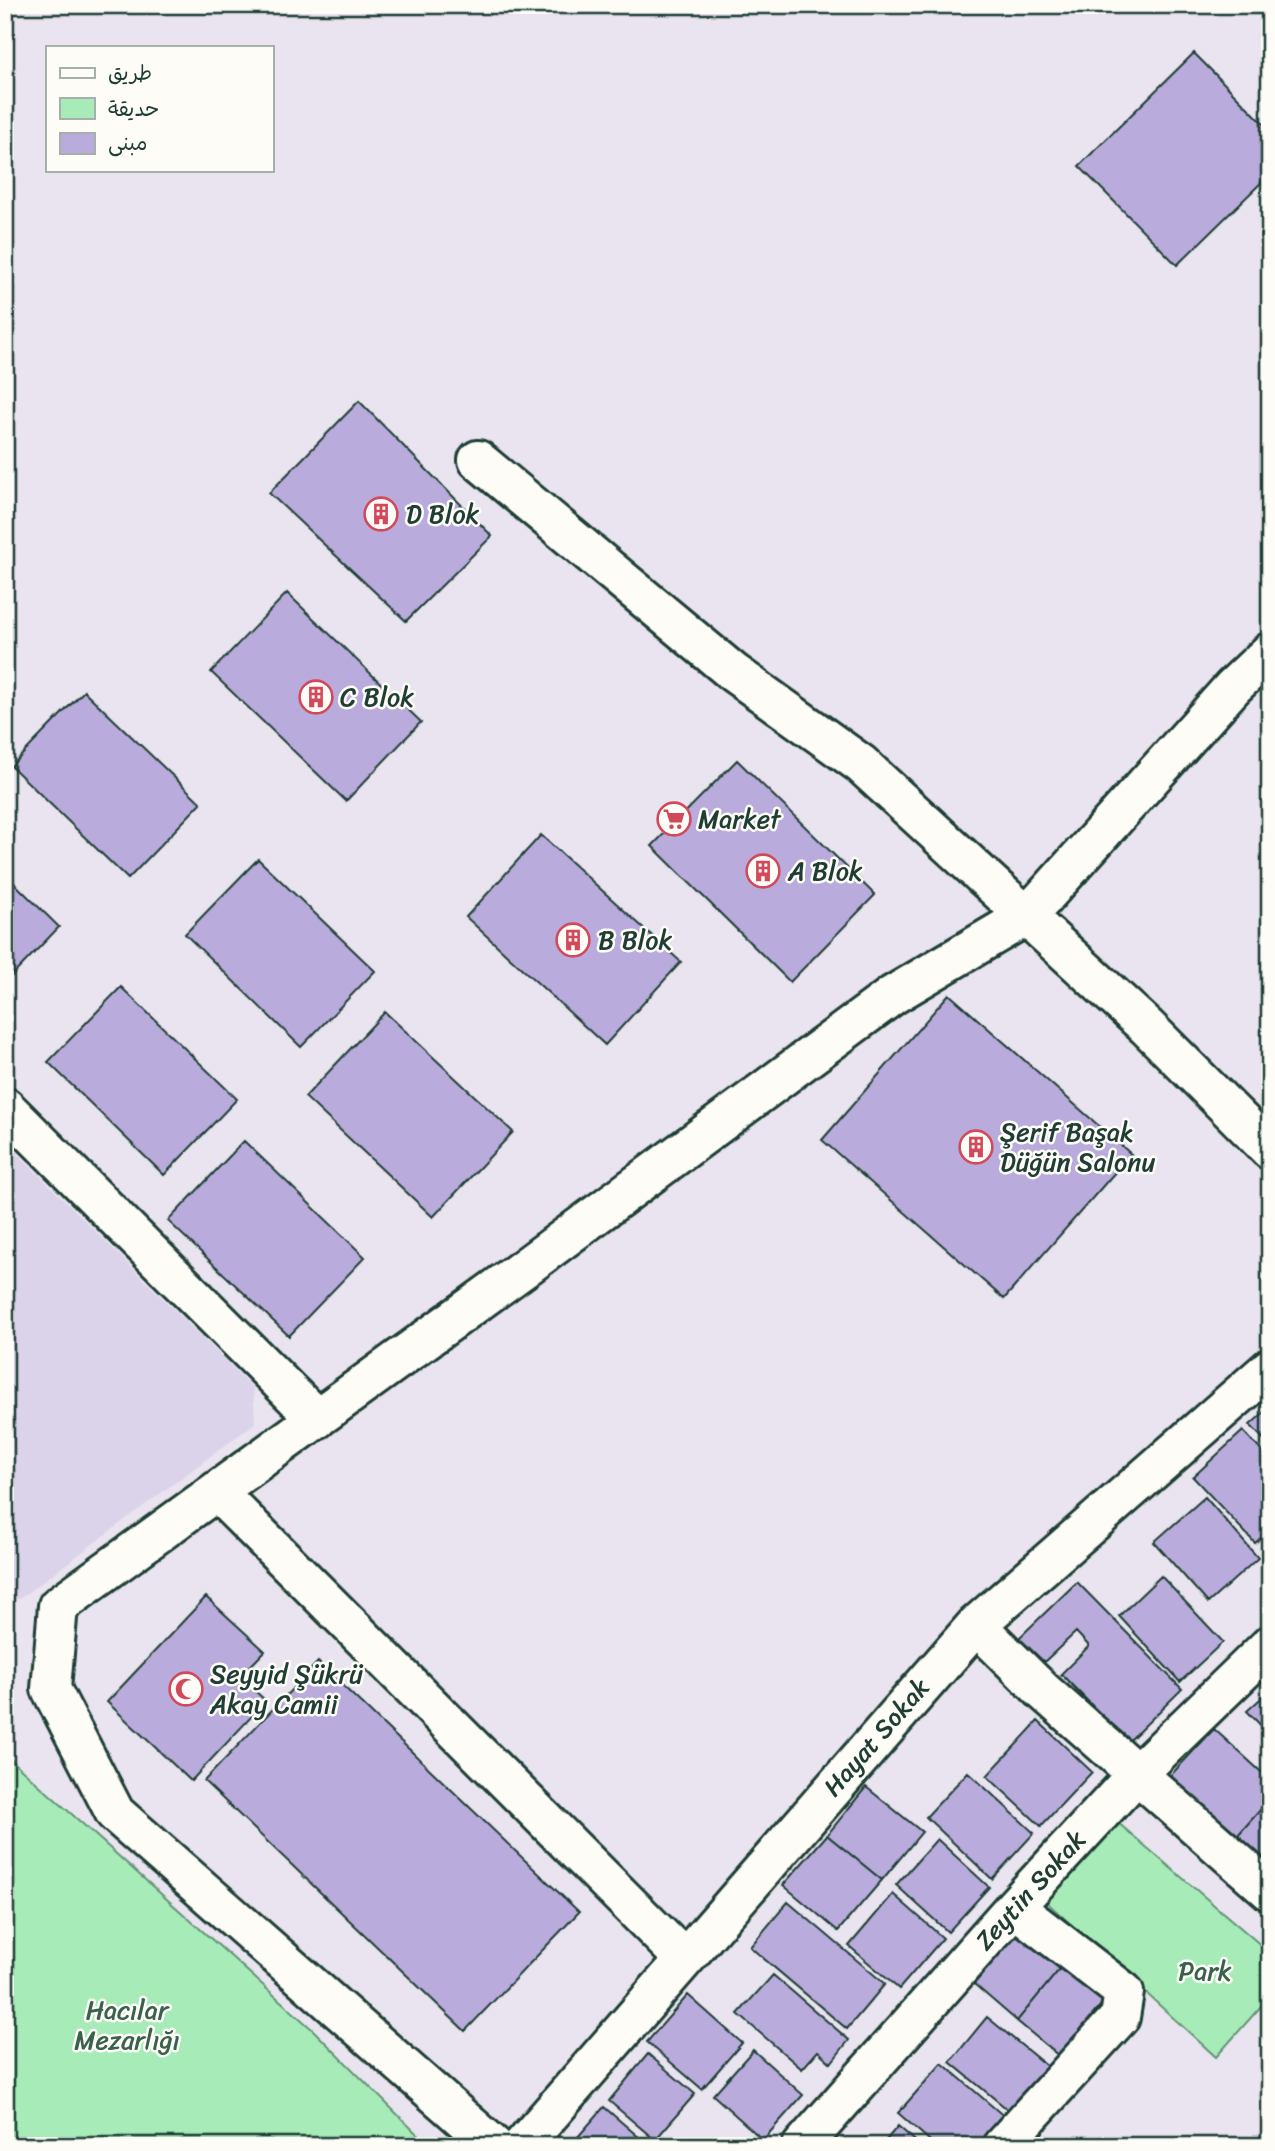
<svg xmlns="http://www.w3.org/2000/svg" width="1275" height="2151" viewBox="0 0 1275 2151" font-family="Sriracha,'Playpen Sans Arabic',sans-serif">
<rect width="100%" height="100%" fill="#e9e4ef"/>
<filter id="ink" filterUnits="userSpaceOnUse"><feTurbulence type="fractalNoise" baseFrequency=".0143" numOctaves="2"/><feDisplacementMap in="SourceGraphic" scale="14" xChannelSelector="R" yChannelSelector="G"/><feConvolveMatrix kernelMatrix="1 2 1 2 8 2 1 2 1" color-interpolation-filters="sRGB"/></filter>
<g filter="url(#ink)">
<path fill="#dbd3ea" d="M5 1141 253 1388 255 1423 19 1599H5Z"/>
<path fill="#a7ecb8" stroke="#639476" stroke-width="2" d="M9 1758 313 2030 429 2146H5V1761Z
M1110 1816 1270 1953V1996L1216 2057 1041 1897Z"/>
<path fill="#b9acdd" stroke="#1f3d34" stroke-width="2" d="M1194 53 1270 130V174L1177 265 1079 166Z
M359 401 492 536 406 621 269 493Z
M287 593 421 722 346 801 211 672Z
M84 691 201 803 128 879 11 766Z
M737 760 875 895 790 982 652 846Z
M541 835 681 962 605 1045 466 917Z
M258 859 375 971 301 1047 185 934Z
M5 874 59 927 5 983Z
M121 987 237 1099 164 1175 48 1062Z
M949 994 1131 1154 1004 1299 822 1140Z
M385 1012 513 1132 433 1217 305 1097Z
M244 1141 365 1257 289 1336 168 1221Z
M1270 1407V1446L1250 1425Z
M1243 1431 1270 1460V1530L1255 1543 1193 1477Z
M1205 1497 1258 1558 1208 1603 1154 1542Z
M1161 1576 1223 1642 1180 1682 1119 1616Z
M1077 1582 1182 1689 1128 1742 1061 1674 1089 1646 1076 1632 1044 1662 1019 1638Z
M206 1597 265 1651 240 1677 266 1701 191 1781 107 1702Z
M318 1662 579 1912 465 2031 204 1781Z
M1270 1690V1735L1247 1711Z
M1038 1721 1092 1772 1041 1826 987 1776Z
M1214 1729 1270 1780V1799L1237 1836 1170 1776Z
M968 1772 1034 1833 992 1879 926 1817Z
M866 1787 922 1832 882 1880 827 1835Z
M1270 1799V1865L1237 1836Z
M827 1835 882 1880 838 1931 783 1885Z
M937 1839 989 1887 948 1932 896 1885Z
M893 1894 943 1938 899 1989 849 1946Z
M788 1902 885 1984 847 2029 750 1947Z
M1019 1930 1063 1965 1017 2021 974 1984Z
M1063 1965 1105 2000 1059 2056 1017 2021Z
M773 1975 849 2040 831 2063 818 2051 802 2069 738 2014Z
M688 1995 742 2043 702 2089 647 2042Z
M987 2017 1049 2068 1012 2113 950 2062Z
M753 2050 803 2095 763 2140 713 2095Z
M648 2054 695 2094 655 2140 609 2101Z
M942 2063 1006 2118 982 2146H936L898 2113Z
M604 2107 649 2146H570Z
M898 2126 921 2146H881Z"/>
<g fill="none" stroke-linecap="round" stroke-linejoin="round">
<defs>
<path id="minor" d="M478 460 734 673 861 764 1147 1027 1270 1150
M5 1107 317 1419
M217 1492 684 1959
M976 1625 1043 1691 1270 1891
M494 2146 115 1813 51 1689 58 1606 523 1269 893 995 1028 915 1233 687 1270 652
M522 2146 976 1625 1270 1368
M802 2146 1014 1907 1136 1775 1270 1645
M1002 2146 1120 2017 1124 1992 1014 1907"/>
</defs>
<use href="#minor" stroke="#1f3d34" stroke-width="44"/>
<use href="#minor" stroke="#fdfcf7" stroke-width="38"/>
</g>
</g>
<defs>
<symbol id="building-ring" viewBox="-11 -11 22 22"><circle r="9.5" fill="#fdfcf7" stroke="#d1495b" stroke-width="1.5"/><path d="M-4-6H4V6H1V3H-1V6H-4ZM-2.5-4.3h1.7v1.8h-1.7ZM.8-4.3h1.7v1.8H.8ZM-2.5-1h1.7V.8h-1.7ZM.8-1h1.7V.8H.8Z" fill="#d1495b"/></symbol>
<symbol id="supermarket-ring" viewBox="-11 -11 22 22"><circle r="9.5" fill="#fdfcf7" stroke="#d1495b" stroke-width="1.5"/><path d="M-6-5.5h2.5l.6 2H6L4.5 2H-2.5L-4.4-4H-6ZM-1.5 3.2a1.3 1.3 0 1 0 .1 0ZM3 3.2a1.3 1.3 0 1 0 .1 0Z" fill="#d1495b"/></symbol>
<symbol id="mosque-ring" viewBox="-11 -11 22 22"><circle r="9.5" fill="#fdfcf7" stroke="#d1495b" stroke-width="1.5"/><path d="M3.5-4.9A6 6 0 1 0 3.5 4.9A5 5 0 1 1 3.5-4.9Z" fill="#d1495b"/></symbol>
</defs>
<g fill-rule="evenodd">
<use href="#building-ring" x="362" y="495" width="38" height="38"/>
<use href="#building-ring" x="297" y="678" width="38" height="38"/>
<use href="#supermarket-ring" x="655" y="800" width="38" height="38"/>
<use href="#building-ring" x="744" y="852" width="38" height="38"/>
<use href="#building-ring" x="554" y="921" width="38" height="38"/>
<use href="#building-ring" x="957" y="1128" width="38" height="38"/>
<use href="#mosque-ring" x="167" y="1670" width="38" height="38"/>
</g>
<g text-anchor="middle" stroke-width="5" stroke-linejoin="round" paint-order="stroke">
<g font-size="26" fill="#1f3d34" stroke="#fdfcf7" text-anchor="start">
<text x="406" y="523">D Blok</text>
<text x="340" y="706">C Blok</text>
<text x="698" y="828">Market</text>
<text x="788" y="880">A Blok</text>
<text x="598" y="949">B Blok</text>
<text x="1000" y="1141">Şerif Başak<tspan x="1000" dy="30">Düğün Salonu</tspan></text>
<text x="210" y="1683">Seyyid Şükrü<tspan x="210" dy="30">Akay Camii</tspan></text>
</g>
<g font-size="26" fill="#1f3d34" stroke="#fdfcf7">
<text transform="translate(876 1737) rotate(-49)" y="9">Hayat Sokak</text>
<text transform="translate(1030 1890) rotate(-48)" y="9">Zeytin Sokak</text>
</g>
<g font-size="26" fill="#3a604e" stroke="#fdfcf7">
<text x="1205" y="1980">Park</text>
<text x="127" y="2019">Hacılar<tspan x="127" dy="30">Mezarlığı</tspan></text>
</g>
</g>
<rect width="1275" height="2151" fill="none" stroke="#fdfcf7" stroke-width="28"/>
<rect x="14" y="14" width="1247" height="2123" fill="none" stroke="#1f3d34" stroke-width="2.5" filter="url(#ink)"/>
<rect x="46" y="46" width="228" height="126" fill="#fdfcf7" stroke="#a4b0a9" stroke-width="2"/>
<rect x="60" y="68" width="35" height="10" fill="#fdfcf7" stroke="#a4b0a9" stroke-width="2"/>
<text x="108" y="80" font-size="21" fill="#1f3d34">طريق</text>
<rect x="60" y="98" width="35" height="21" fill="#a7ecb8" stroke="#a4b0a9" stroke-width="2"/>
<text x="108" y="116" font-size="21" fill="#1f3d34">حديقة</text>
<rect x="60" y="133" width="35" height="21" fill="#b9acdd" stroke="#a4b0a9" stroke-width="2"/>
<text x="108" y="150" font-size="21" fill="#1f3d34">مبنى</text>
</svg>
